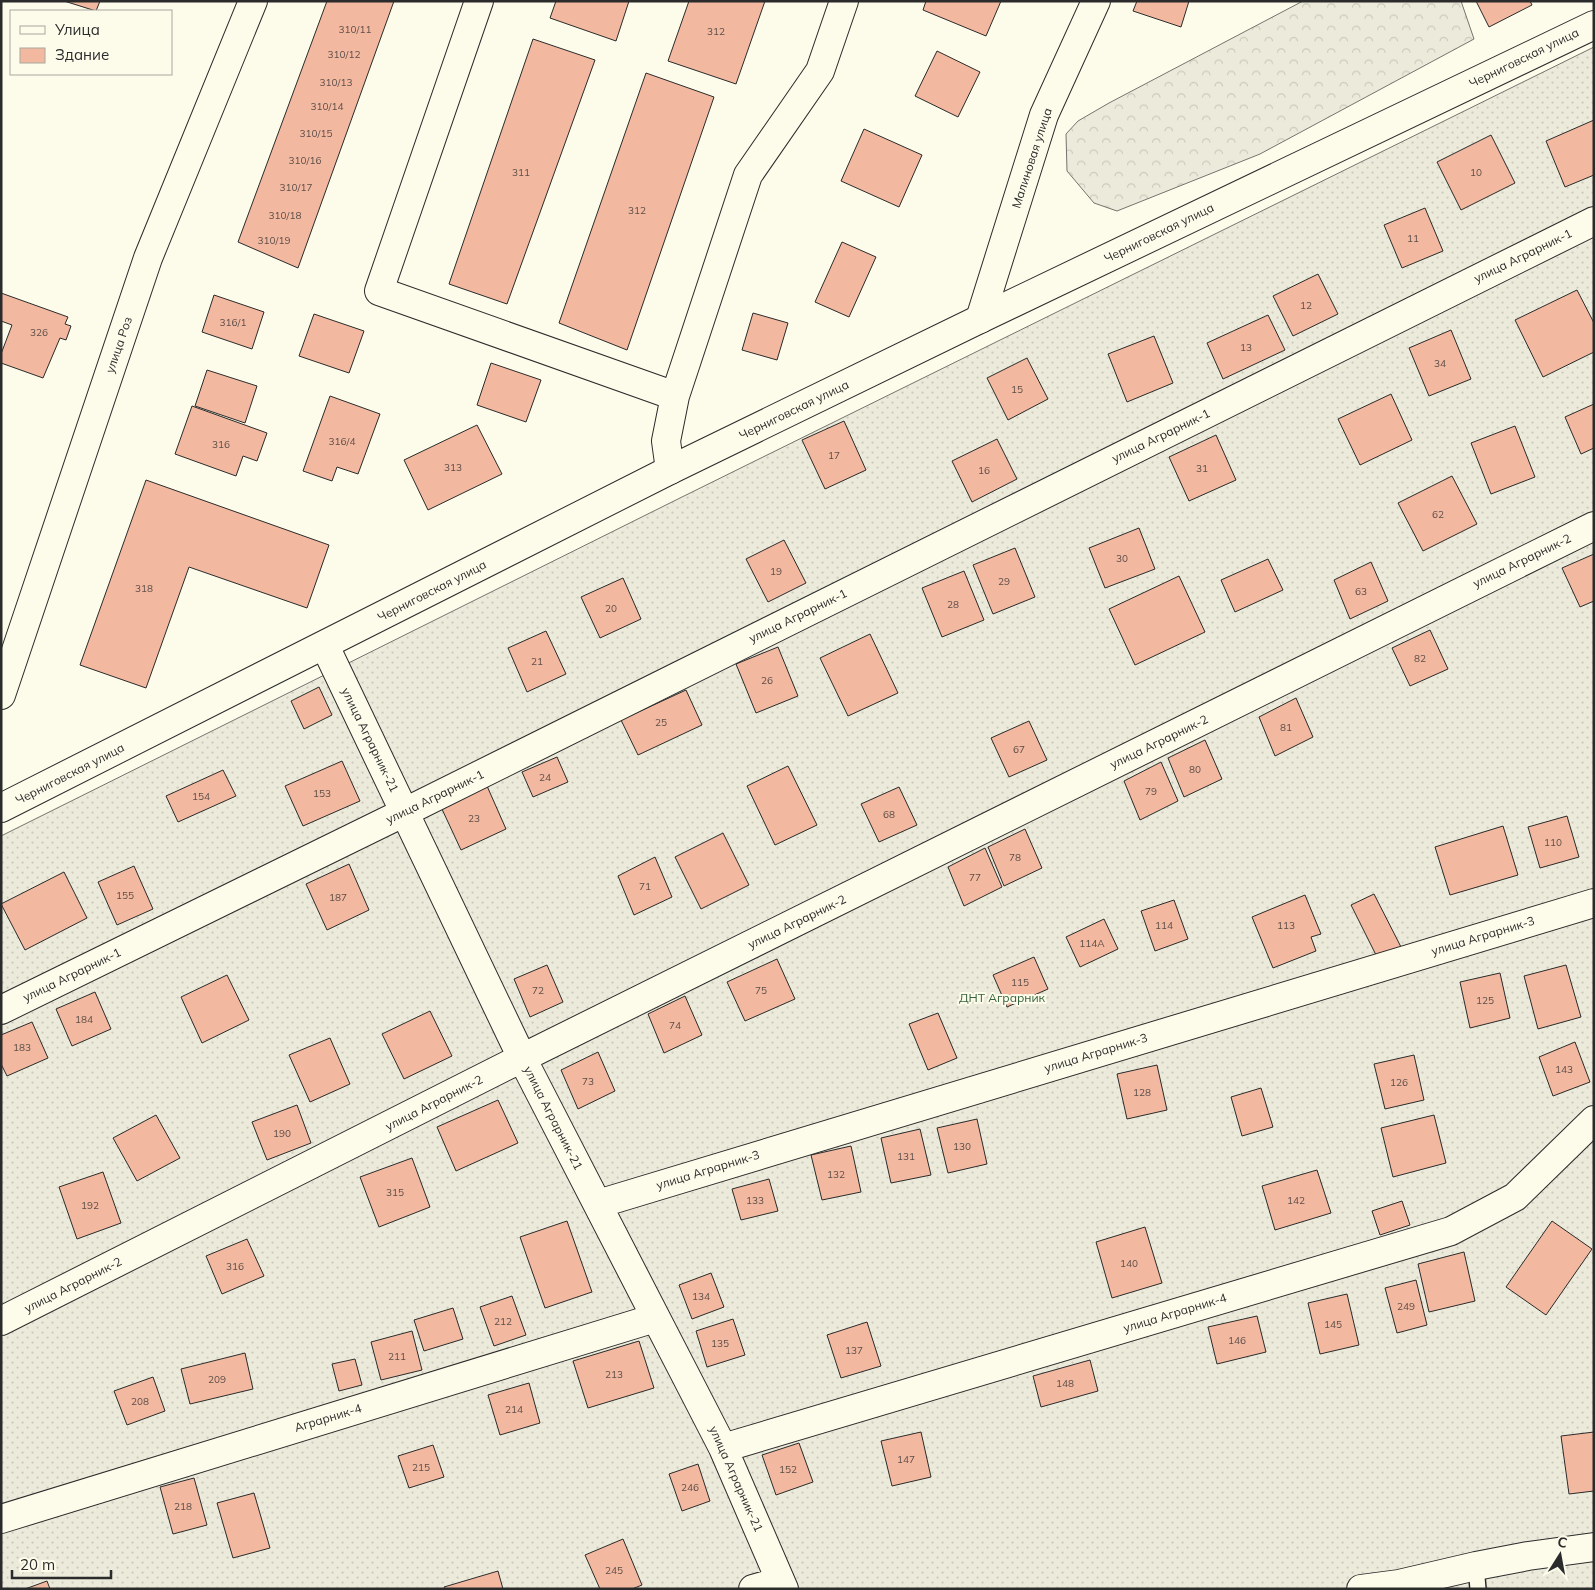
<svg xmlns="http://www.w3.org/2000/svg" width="1595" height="1590" viewBox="0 0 1595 1590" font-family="Mulish,sans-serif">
<defs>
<pattern id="forest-crowns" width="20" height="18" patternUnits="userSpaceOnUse" patternTransform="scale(1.25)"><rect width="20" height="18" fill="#ecebdb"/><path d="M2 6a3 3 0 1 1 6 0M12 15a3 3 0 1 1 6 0" fill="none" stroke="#cbcabc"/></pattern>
<pattern id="garden-dots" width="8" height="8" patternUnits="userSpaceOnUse" patternTransform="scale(1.25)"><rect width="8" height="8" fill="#ecebdb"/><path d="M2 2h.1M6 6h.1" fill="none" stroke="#cbcabc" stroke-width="1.8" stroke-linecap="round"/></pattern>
</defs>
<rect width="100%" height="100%" fill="#fdfbea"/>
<path fill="url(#forest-crowns)" stroke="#74746e" d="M1303 1H1461L1474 39 1260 154 1117 211 1094 203 1067 171 1066 134 1078 121 1109 103Z"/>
<path fill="url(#garden-dots)" stroke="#74746e" d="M1594 47V1589H1V836L682 497Z"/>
<path fill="#f2b8a0" stroke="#2b2b2b" d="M64 1H100L96 11Z
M327 1H394L298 268 238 242Z
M556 1H629L616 41 550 18Z
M689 1H765L736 84 668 61Z
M926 1H1001L986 36 923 10Z
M1137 1H1189L1181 27 1133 11Z
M1476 1H1530L1532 5 1489 27Z
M533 39 595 60 507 304 449 284Z
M937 51 980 72 958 117 915 96Z
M646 73 714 97 627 350 559 323Z
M1594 120V175L1565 187 1546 141Z
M864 129 922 155 899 207 841 181Z
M1491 135 1515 183 1461 210 1437 162Z
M1425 208 1443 251 1402 268 1384 225Z
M842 242 876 257 849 317 815 302Z
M1318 274 1338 314 1293 336 1273 296Z
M1577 290 1594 323V352L1543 377 1515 320Z
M1 293 68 317 65 324 71 326 66 340 60 338 43 378 1 363V354L12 325 1 321Z
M214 295 264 312 252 349 202 332Z
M753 313 788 323 777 360 742 350Z
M314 314 364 331 349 373 299 356Z
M1268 315 1285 350 1223 379 1207 343Z
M1451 330 1471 379 1429 396 1409 348Z
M1154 336 1173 383 1127 402 1108 354Z
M1027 358 1048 399 1008 420 987 378Z
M491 363 541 380 526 422 477 405Z
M207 370 257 386 245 423 195 406Z
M1391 394 1412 440 1360 465 1338 419Z
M330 396 380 414 358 474 337 467 332 481 303 471Z
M1594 404V448L1581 454 1565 417Z
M192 406 267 433 257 461 243 456 236 476 175 454Z
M844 421 866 470 825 489 802 440Z
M477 425 502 474 428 510 404 460Z
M1515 426 1535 477 1491 494 1471 443Z
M1216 435 1236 480 1189 501 1169 457Z
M997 439 1017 479 972 502 952 461Z
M1452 476 1477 524 1423 551 1398 503Z
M146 480 329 545 307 608 189 567 146 688 80 665Z
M1139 528 1155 569 1105 588 1089 548Z
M784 540 806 583 768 602 746 559Z
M1015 548 1035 597 993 614 973 565Z
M1594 554V601L1580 607 1562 568Z
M1268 559 1283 590 1235 612 1221 580Z
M1371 562 1388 601 1350 619 1334 580Z
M964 571 984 620 942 637 922 588Z
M1179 576 1205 632 1135 665 1109 609Z
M623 578 641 619 600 638 581 597Z
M1430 630 1448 669 1410 686 1392 648Z
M546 631 566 674 527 692 508 648Z
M870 634 898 693 848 716 820 658Z
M778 647 798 696 756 713 736 664Z
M319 687 332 715 304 729 291 701Z
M686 690 702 725 638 755 621 720Z
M1296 698 1313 737 1275 756 1259 717Z
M1029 721 1047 760 1009 777 991 738Z
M1205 740 1222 779 1184 797 1168 758Z
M557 757 568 782 533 797 522 772Z
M342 761 360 801 303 826 285 786Z
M1161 762 1178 801 1140 820 1124 781Z
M788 766 817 825 775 845 747 786Z
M223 770 236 796 178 822 166 796Z
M487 786 506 829 461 850 441 807Z
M899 787 917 825 879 842 861 804Z
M1567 816 1579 857 1540 868 1528 827Z
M1503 826 1518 875 1450 895 1435 847Z
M1025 829 1042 868 1004 886 988 847Z
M723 833 749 885 701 909 675 857Z
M985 848 1002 887 964 906 948 867Z
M655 857 672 897 634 915 618 876Z
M349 864 369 910 327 930 306 884Z
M134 866 153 909 117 925 98 882Z
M64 872 87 918 25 950 1 904Z
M1374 894 1401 947 1378 959 1351 905Z
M1305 895 1321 934 1311 937 1316 951 1273 968 1252 917Z
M1174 900 1188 939 1155 951 1141 911Z
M1104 919 1118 949 1080 967 1066 937Z
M1034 957 1048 989 1007 1007 993 975Z
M777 959 795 999 745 1021 727 982Z
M547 965 563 1002 530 1017 514 979Z
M1566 965 1581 1017 1538 1029 1524 976Z
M1500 973 1510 1018 1470 1028 1460 982Z
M227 975 249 1020 202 1043 181 997Z
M95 992 111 1029 72 1046 56 1009Z
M685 996 702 1035 664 1053 648 1014Z
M430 1011 452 1056 404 1079 382 1034Z
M938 1013 957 1058 928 1070 909 1024Z
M32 1022 48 1058 7 1076 1 1064V1035Z
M330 1038 350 1084 310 1102 289 1055Z
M1575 1042 1590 1082 1553 1096 1539 1057Z
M598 1052 615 1091 578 1109 561 1070Z
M1414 1055 1424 1100 1385 1109 1374 1064Z
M1157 1065 1167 1110 1127 1119 1117 1074Z
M1261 1088 1273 1127 1242 1136 1231 1097Z
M498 1100 518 1143 456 1171 437 1127Z
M297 1105 311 1143 267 1160 252 1122Z
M156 1115 180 1158 137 1181 113 1138Z
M1434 1115 1446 1163 1393 1177 1381 1128Z
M977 1119 987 1164 948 1173 937 1128Z
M920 1129 931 1175 891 1183 881 1138Z
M851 1146 861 1192 822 1200 811 1155Z
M412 1158 430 1207 379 1227 360 1177Z
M1317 1170 1331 1213 1275 1230 1262 1186Z
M103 1172 121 1223 77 1239 59 1187Z
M769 1179 778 1211 741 1220 732 1189Z
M1402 1201 1410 1225 1380 1235 1372 1211Z
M567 1221 592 1292 545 1308 520 1237Z
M1552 1221 1592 1249 1546 1315 1506 1287Z
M1145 1227 1162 1283 1112 1298 1096 1242Z
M247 1239 264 1276 222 1294 206 1256Z
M1464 1252 1475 1301 1429 1312 1418 1264Z
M711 1273 724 1307 692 1319 679 1285Z
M1416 1280 1427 1325 1397 1333 1385 1288Z
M1347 1294 1359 1345 1320 1354 1308 1303Z
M512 1296 526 1335 494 1346 480 1307Z
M453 1308 463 1339 424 1351 414 1320Z
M1257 1316 1266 1352 1217 1364 1208 1327Z
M733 1319 745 1355 707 1367 696 1331Z
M867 1322 881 1366 841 1378 827 1335Z
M412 1331 422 1370 381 1380 371 1342Z
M639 1341 654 1388 588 1408 573 1361Z
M245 1353 253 1389 190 1404 181 1369Z
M355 1359 362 1385 339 1391 332 1364Z
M1090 1360 1098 1391 1041 1407 1033 1376Z
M153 1377 165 1411 127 1425 114 1391Z
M529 1383 540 1423 500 1435 488 1395Z
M921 1432 931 1477 892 1486 881 1441Z
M1594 1432V1491L1569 1494 1561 1436Z
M799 1443 813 1482 776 1495 762 1455Z
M433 1445 444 1477 409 1488 398 1456Z
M698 1464 710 1501 682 1511 669 1474Z
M194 1478 207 1525 173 1534 160 1487Z
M254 1493 270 1548 233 1558 217 1503Z
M623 1539 642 1585 632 1589H600L585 1555Z
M498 1571 503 1589H445L444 1587Z
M47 1581 50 1589H25Z"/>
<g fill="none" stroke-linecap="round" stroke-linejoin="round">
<defs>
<path id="service" d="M1476 1566 1478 1589"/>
<path id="minor" d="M479 1 379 291 675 396
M980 319 1044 115 1096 1
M670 470 666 441 675 396 748 175 820 71 844 1
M325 646 522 1058 723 1448 784 1589
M1 695 148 258 253 1
M1 1010 405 812 1594 221
M598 1204 1594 903
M1 1321 522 1058 1594 526
M723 1448 1451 1231 1515 1197 1594 1120
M1 1519 655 1318
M753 1589 780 1581
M1361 1589 1399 1584 1476 1566 1528 1556 1594 1547"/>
<path id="tertiary" d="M1 808 670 470 980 319 1594 25"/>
</defs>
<use href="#service" stroke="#2b2b2b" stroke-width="18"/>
<use href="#minor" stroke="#2b2b2b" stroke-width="30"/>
<use href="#tertiary" stroke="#2b2b2b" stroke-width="30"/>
<use href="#service" stroke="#fdfbea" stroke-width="15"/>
<use href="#minor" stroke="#fdfbea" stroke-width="28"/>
<use href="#tertiary" stroke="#fdfbea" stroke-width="28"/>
</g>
<g text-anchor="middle" stroke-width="4" stroke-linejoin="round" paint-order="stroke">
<g font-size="10" fill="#5d4e48">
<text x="355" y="33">310/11</text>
<text x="716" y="35">312</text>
<text x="344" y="58">310/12</text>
<text x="336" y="86">310/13</text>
<text x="327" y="110">310/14</text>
<text x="316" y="137">310/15</text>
<text x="305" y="164">310/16</text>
<text x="521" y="176">311</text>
<text x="1476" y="176">10</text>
<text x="296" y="191">310/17</text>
<text x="637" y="214">312</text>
<text x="285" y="219">310/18</text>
<text x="1413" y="242">11</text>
<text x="274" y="244">310/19</text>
<text x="1306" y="309">12</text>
<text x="233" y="326">316/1</text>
<text x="39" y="336">326</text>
<text x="1246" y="351">13</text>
<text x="1440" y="367">34</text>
<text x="1017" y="393">15</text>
<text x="342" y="445">316/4</text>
<text x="221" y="448">316</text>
<text x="834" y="459">17</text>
<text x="453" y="471">313</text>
<text x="1202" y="472">31</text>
<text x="984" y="474">16</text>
<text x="1438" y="518">62</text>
<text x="1122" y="562">30</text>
<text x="776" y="575">19</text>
<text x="1004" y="585">29</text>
<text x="144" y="592">318</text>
<text x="1361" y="595">63</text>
<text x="953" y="608">28</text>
<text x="611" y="612">20</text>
<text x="1420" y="662">82</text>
<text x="537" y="665">21</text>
<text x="767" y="684">26</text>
<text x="661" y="726">25</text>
<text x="1286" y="731">81</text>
<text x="1019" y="753">67</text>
<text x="1195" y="773">80</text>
<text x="545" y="781">24</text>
<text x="1151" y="795">79</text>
<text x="322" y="797">153</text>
<text x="201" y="800">154</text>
<text x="889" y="818">68</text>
<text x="474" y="822">23</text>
<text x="1553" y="846">110</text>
<text x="1015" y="861">78</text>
<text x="975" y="881">77</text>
<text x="645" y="890">71</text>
<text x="125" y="899">155</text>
<text x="338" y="901">187</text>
<text x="1164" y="929">114</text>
<text x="1286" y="929">113</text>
<text x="1092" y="947">114А</text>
<text x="1020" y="986">115</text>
<text x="538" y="994">72</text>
<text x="761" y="994">75</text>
<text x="1485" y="1004">125</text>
<text x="84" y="1023">184</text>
<text x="675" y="1029">74</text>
<text x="22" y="1051">183</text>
<text x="1564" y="1073">143</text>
<text x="588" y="1085">73</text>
<text x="1399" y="1086">126</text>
<text x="1142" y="1096">128</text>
<text x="282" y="1137">190</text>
<text x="962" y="1150">130</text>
<text x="906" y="1160">131</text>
<text x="836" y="1178">132</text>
<text x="395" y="1196">315</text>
<text x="755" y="1204">133</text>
<text x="1296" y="1204">142</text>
<text x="90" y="1209">192</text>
<text x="1129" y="1267">140</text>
<text x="235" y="1270">316</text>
<text x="701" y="1300">134</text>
<text x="1406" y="1310">249</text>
<text x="503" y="1325">212</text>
<text x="1333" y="1328">145</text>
<text x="1237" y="1344">146</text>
<text x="720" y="1347">135</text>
<text x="854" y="1354">137</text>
<text x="397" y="1360">211</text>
<text x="614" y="1378">213</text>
<text x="217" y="1383">209</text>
<text x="1065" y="1387">148</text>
<text x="140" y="1405">208</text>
<text x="514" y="1413">214</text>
<text x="906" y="1463">147</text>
<text x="421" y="1471">215</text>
<text x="788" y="1473">152</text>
<text x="690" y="1491">246</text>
<text x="183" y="1510">218</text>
<text x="614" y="1574">245</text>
</g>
<g font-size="12" fill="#2b2b2b" stroke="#fdfbea">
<text transform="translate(1524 58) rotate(-26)" y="4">Черниговская улица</text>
<text transform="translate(1032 158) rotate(-72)" y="4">Малиновая улица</text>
<text transform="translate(1159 233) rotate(-26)" y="4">Черниговская улица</text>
<text transform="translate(1523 256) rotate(-26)" y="4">улица Аграрник-1</text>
<text transform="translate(119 345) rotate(-71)" y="4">улица Роз</text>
<text transform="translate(794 410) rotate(-26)" y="4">Черниговская улица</text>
<text transform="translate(1161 436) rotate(-26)" y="4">улица Аграрник-1</text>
<text transform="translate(1522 561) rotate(-26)" y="4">улица Аграрник-2</text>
<text transform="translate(432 591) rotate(-27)" y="4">Черниговская улица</text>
<text transform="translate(798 616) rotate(-26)" y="4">улица Аграрник-1</text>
<text transform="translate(370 740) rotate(64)" y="4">улица Аграрник-21</text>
<text transform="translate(1159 742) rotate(-26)" y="4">улица Аграрник-2</text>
<text transform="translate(70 774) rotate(-27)" y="4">Черниговская улица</text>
<text transform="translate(435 797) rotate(-26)" y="4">улица Аграрник-1</text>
<text transform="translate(797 922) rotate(-26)" y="4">улица Аграрник-2</text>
<text transform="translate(1483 936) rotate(-17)" y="4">улица Аграрник-3</text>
<text transform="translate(72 975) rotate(-26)" y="4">улица Аграрник-1</text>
<text transform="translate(1096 1053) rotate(-17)" y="4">улица Аграрник-3</text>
<text transform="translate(434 1103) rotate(-27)" y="4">улица Аграрник-2</text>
<text transform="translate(553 1118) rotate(63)" y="4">улица Аграрник-21</text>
<text transform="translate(708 1170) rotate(-17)" y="4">улица Аграрник-3</text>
<text transform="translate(73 1285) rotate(-27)" y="4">улица Аграрник-2</text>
<text transform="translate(1175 1313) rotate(-17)" y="4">улица Аграрник-4</text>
<text transform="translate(328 1418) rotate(-17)" y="4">Аграрник-4</text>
<text transform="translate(736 1479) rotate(66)" y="4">улица Аграрник-21</text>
</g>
<g font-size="12" fill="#34623c" stroke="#fdfbea">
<text x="1002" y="1002">ДНТ Аграрник</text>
</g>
</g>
<rect width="1595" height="1590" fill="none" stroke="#2b2b2b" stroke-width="5"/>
<rect x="10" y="10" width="162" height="65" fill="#fdfbea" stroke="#a9a89e"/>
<rect x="20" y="26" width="25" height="8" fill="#fdfbea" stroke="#a9a89e"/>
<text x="55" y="35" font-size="15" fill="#2b2b2b">Улица</text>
<rect x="20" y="48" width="25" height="15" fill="#f2b8a0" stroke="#a9a89e"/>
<text x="55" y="60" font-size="15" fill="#2b2b2b">Здание</text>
<g transform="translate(1560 1555) rotate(11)" stroke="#fdfbea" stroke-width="4" paint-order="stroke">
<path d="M0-4L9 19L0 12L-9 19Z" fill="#2b2b2b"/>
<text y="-8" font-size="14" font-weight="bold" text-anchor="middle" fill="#2b2b2b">С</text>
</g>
<path d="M12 1570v8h99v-8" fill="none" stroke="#2b2b2b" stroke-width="2.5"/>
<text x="20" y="1570" font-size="15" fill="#2b2b2b" stroke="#fdfbea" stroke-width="4" paint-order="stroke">20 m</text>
</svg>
